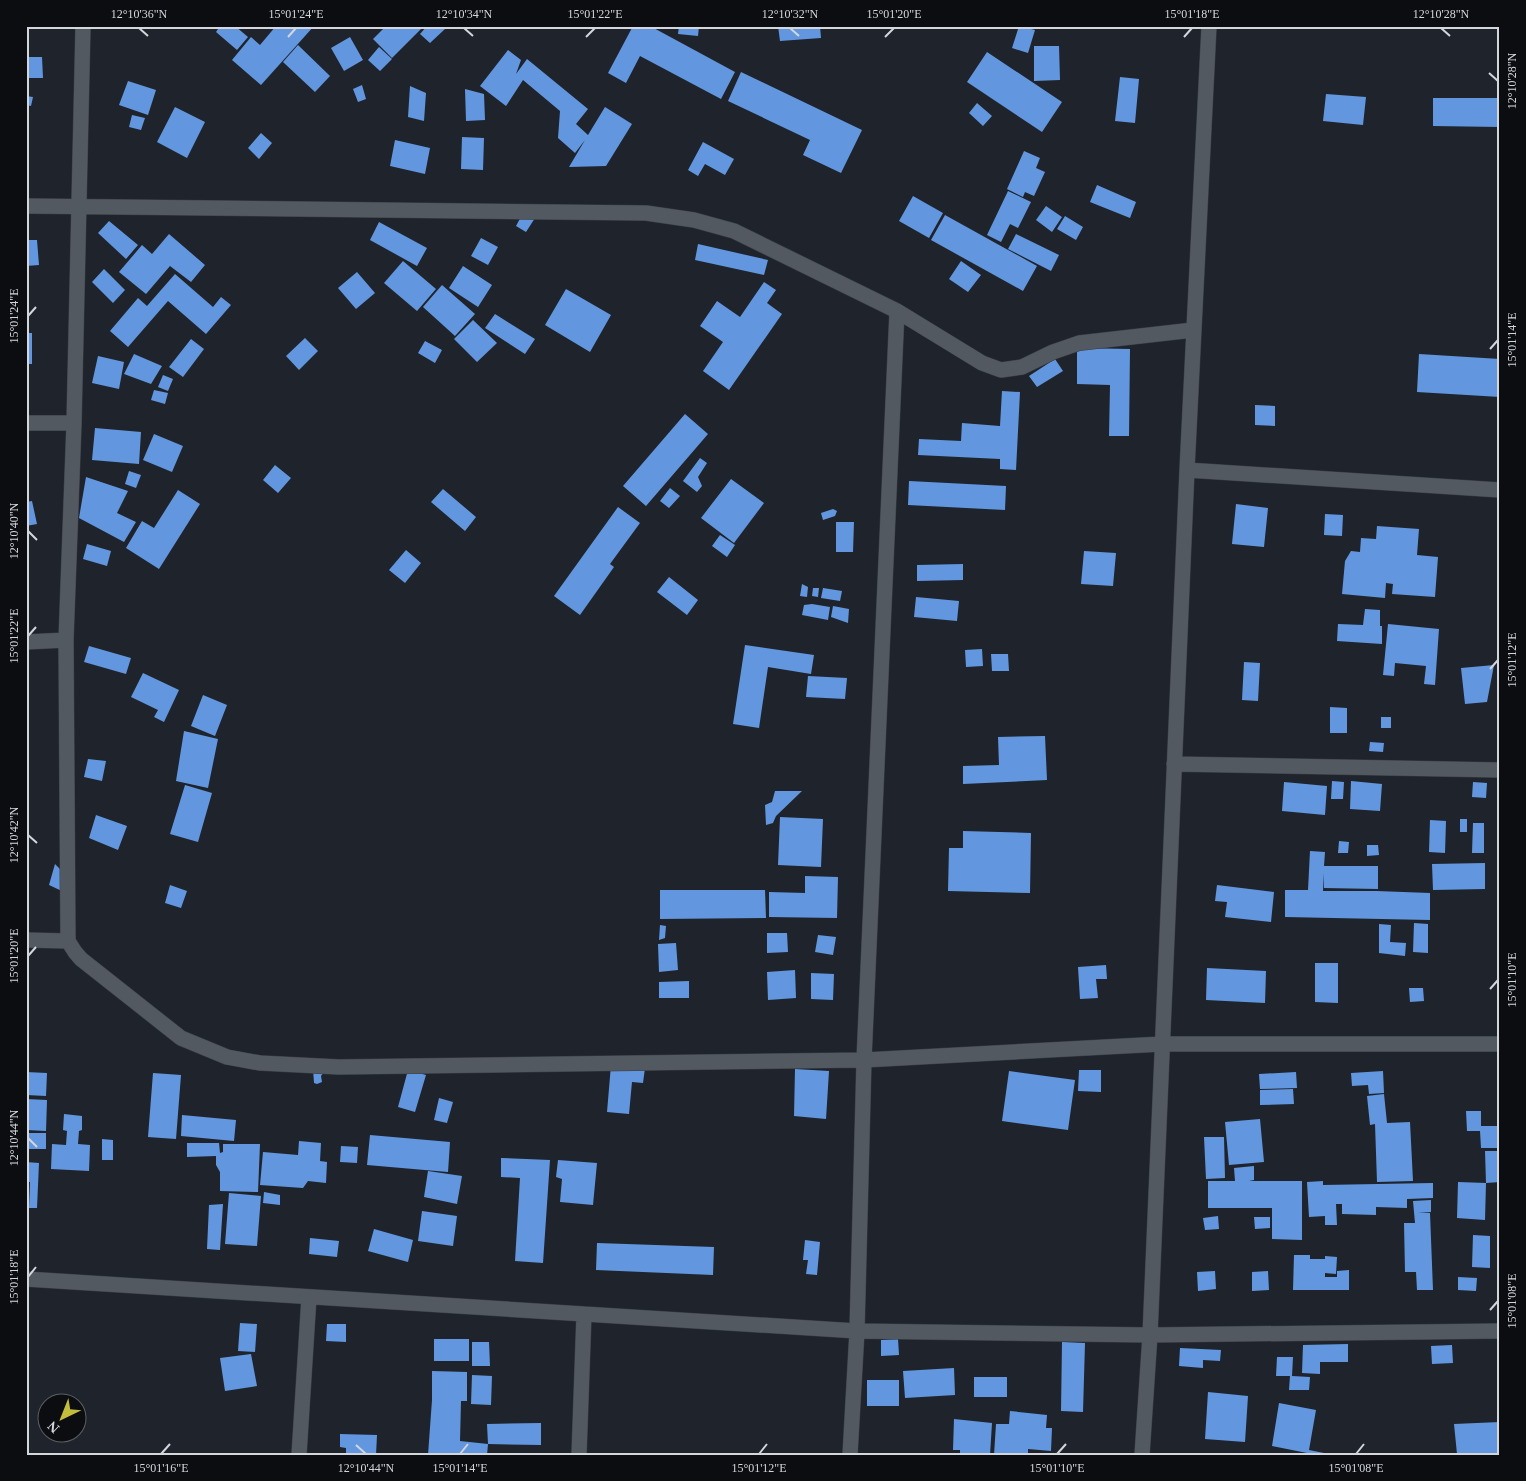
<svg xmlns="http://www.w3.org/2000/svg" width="1526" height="1481" viewBox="0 0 1526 1481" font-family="Georgia,serif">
<rect width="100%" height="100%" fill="#1f242c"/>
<path fill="#6297df" d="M220 26H235L248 37 237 50 216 32Z
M276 26H314L261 85 232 60 251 37 260 45Z
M386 26H424L392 58 373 39Z
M427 26H442L445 29 430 43 420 34Z
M633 26H650L735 72 721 99 640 56 626 83 608 73Z
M679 26H699L698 36 678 34Z
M778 26H820L821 38 780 41Z
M1019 26 1035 30 1028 53 1012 48Z
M350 37 363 60 344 71 331 48Z
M298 45 330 76 315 92 283 62Z
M1034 46H1059L1060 80 1034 81Z
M379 47 392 59 380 71 368 60Z
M508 50 521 60 516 74 527 59 588 109 576 124 588 135 605 107 632 124 606 166 569 167 585 140 575 153 558 138 560 111 523 80 506 106 480 86Z
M987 52 1062 102 1042 132 967 82Z
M26 57H42L43 78H26Z
M741 72 862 130 841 173 803 155 810 140 728 101Z
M1120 77 1139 79 1135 123 1115 121Z
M128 81 156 90 148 115 119 105Z
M362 85 366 99 358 102 353 89Z
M410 86 426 93 424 121 408 117Z
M465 89 484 94 485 120 466 121Z
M1326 94 1366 97 1363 125 1323 121Z
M26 96 33 97 31 106 26 105Z
M1433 98H1500V127L1433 126Z
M977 103 992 116 983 126 969 113Z
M175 107 205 122 187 158 157 142Z
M132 115 145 118 141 130 129 127Z
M261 133 272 143 259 159 248 148Z
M462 137 484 138 483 170 461 169Z
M395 140 430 148 425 174 390 166Z
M703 142 734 159 725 175 705 164 698 176 688 170Z
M1024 151 1040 158 1036 168 1045 172 1034 196 1025 192 1023 197 1007 189Z
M1097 185 1136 202 1130 218 1090 202Z
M1008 191 1031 202 1018 228 1010 224 1001 242 987 235Z
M913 196 943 213 929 238 899 221Z
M1046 206 1062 217 1052 232 1036 220Z
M524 211 535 218 526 232 516 226Z
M945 215 1037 266 1023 291 931 240Z
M1065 216 1083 227 1076 240 1057 229Z
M109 221 138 245 126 259 98 233Z
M379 222 427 248 417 266 370 240Z
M169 234 205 265 191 282 170 266 146 294 119 272 142 245 152 254Z
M1016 234 1059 255 1051 271 1008 249Z
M481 238 498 247 488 265 471 256Z
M26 240H37L39 265 26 266Z
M698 244 768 260 764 275 695 260Z
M403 261 436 289 417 311 384 283Z
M961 261 981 275 968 292 949 279Z
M463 266 492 285 478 307 449 288Z
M104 269 125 290 113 303 92 282Z
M357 272 375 293 356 309 338 288Z
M175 274 213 307 221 297 231 305 206 334 168 301 128 347 110 331 138 298 147 306Z
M764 282 776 290 767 303 782 314 729 390 703 371 723 342 700 326 717 301 740 317Z
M442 285 475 314 455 336 423 307Z
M566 289 611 315 590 352 545 325Z
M495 314 535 339 525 354 485 328Z
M473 320 497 343 477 362 454 339Z
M26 333H32V364H26Z
M305 338 318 351 299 370 286 356Z
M191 339 204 349 183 377 169 367Z
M425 341 442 350 435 363 418 353Z
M1077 348 1130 349 1129 436H1109L1110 385 1077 384Z
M134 354 162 366 151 384 124 374Z
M1419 354 1500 359V397L1417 392Z
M98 356 124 362 119 389 92 383Z
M1055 359 1063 371 1037 387 1029 376Z
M163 375 173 379 168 391 158 387Z
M154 390 168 393 165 404 151 400Z
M1002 391 1020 392 1016 470 1000 469V459L918 455 919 439 961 441 962 423 1000 426Z
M1255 405 1275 406V426L1255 425Z
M685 414 708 434 646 506 623 486Z
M95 428 141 432 139 464 92 460Z
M154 434 183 446 172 472 143 460Z
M700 458 707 463 698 477 702 486 697 492 683 481Z
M275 465 291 478 278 493 263 480Z
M129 471 141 475 136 488 125 484Z
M86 477 128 491 117 513 136 522 124 542 79 518Z
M731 479 764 503 734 543 701 518Z
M909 481 1006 486 1005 510 908 505Z
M670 488 680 496 669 508 660 501Z
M443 489 476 517 465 531 431 502Z
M178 490 200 504 159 569 126 548 142 521 154 528Z
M32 501 37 524 26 526V502Z
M1236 504 1268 508 1264 547 1232 544Z
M618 507 640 523 610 564 614 567 580 615 554 596Z
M833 509 837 511 835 516 823 520 821 513Z
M1325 514 1343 515 1342 536 1324 535Z
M836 522H854L853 552H836Z
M1377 526 1419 529 1417 555 1438 557 1435 597 1392 594 1393 584 1386 583 1385 598 1342 594 1345 561 1351 551 1360 552 1361 538 1376 539Z
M720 535 735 545 727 557 712 546Z
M87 544 111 551 107 566 83 559Z
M406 550 421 563 405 583 389 570Z
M1084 551 1116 553 1113 586 1081 584Z
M963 564V580L917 581V565Z
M669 577 698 600 687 615 657 592Z
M802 584 808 587 807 597 800 596Z
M813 588H819L818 597 812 596Z
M823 588 842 591 840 601 821 598Z
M916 597 959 601 957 621 914 617Z
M812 604 830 607 828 620 802 615 804 605Z
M833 606 849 609 848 623 831 617Z
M1365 609 1380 610V626H1382V644L1337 641 1338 624 1363 625Z
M1388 624 1439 629 1435 685 1424 684 1426 666 1395 663 1394 676 1383 675Z
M745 645 814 655 811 674 768 667 759 728 733 724Z
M89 646 131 658 126 674 84 662Z
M982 649 983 666 966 667 965 650Z
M991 654H1008L1009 671H992Z
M1244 662 1260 663 1258 701 1242 700Z
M1494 665 1487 702 1465 704 1461 668Z
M143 673 179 690 164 722 154 717 158 710 131 697Z
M808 676 847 678 845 699 806 697Z
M203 695 227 705 215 736 191 726Z
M1330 707 1347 708V733H1330Z
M1381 717H1391V728H1381Z
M184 731 218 739 208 788 176 781Z
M1045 736 1047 780 963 784V766L999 765 998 737Z
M1370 742 1384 743 1383 752 1369 751Z
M88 759 106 761 102 781 84 777Z
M1332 781 1344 782 1343 799H1331Z
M1351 781 1382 784 1380 811 1350 809Z
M1284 782 1327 786 1325 815 1282 811Z
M1473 782 1487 783 1486 798 1472 797Z
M185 785 212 793 198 842 170 834Z
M775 791H802L776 816 773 823 766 825 765 805 772 802Z
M96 815 127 826 118 850 89 838Z
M780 817 823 819 821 867 778 865Z
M1460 819H1467V832H1460Z
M1430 820 1446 821 1445 853 1429 852Z
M1473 823H1484V853H1472Z
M963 831 1031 833 1030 893 948 891 949 848H963Z
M1339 841 1349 842 1348 853H1338Z
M1367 845H1378L1379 855 1367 856Z
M1310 851 1325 852 1324 866H1378V889L1324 888V873L1323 891H1376L1430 893V920L1285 917V890H1308Z
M1485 863V889L1433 890 1432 864Z
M55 864 65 874 64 892 49 885Z
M805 876 838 877 837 918 769 917V892L805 893Z
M170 885 187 891 181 908 165 903Z
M1217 885 1274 892 1271 922 1225 917 1227 902 1215 901Z
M660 890H765L766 918 660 919Z
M1414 923 1428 924V953L1413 952Z
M1379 924 1391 925 1390 942 1406 943 1405 956 1379 953Z
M660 925 666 926 665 938 659 940Z
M767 933H787L788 952 767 953Z
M818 935 836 937 833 955 815 952Z
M676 943 678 970 659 972 658 944Z
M1315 963H1338V1003L1315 1002Z
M1106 965 1107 979H1096L1098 998 1080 999 1078 967Z
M1207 968 1266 971 1265 1003 1206 1000Z
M795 970 796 998 768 1000 767 972Z
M811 973 834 974 833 1000 811 999Z
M689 981V998H659V982Z
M1409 988H1423L1424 1001 1410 1002Z
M611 1065 645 1068 643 1083 632 1082 629 1114 607 1112Z
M313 1069 324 1072 321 1076 322 1082 317 1084 314 1083Z
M795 1069 829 1071 826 1119 794 1116Z
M408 1070 426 1075 415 1112 398 1107Z
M1079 1070H1101V1092L1078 1091Z
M1009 1071 1075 1080 1068 1130 1002 1121Z
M1383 1071 1384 1093 1369 1094 1368 1085 1352 1086 1351 1073Z
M26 1072 47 1073 46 1096 26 1095Z
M1296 1072 1297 1088 1260 1089 1259 1074Z
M153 1073 181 1075 176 1139 148 1137Z
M1293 1089 1294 1104 1260 1105V1090Z
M1384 1094 1387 1123 1410 1122 1413 1181 1377 1182 1375 1124 1370 1125 1367 1096Z
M439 1098 453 1102 447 1123 434 1120Z
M26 1099 47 1100 46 1131 26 1130Z
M1466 1111H1481V1126H1497V1148H1481L1480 1131H1467Z
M64 1114 82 1116V1130L79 1131 78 1144 90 1145 89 1171 51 1169 52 1144 66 1145 67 1131 63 1130Z
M182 1115 236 1120 234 1141 181 1136Z
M1260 1119 1264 1162 1229 1165 1225 1122Z
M26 1133H46V1149H26Z
M370 1135 450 1142 448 1172 367 1165Z
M1204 1137H1224L1225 1178 1206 1179Z
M102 1139 113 1140V1160H102Z
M299 1141 321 1143 320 1161 327 1162 326 1183 308 1181 303 1188 260 1185 263 1152 298 1155Z
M187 1143H219L220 1153 223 1152V1144H260L258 1192 220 1191V1172L216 1165V1156L187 1157Z
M341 1146 358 1147 357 1163 340 1162Z
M1485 1151H1500V1182L1486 1183 1485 1220 1457 1218 1458 1182 1486 1183Z
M501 1158 550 1160 543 1263 515 1261 520 1178 501 1177Z
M558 1160 597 1163 593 1205 560 1202 562 1179 556 1177Z
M26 1162 39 1163 37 1208H29L30 1182H26Z
M1254 1166V1180L1249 1181H1302V1240L1272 1239V1208H1208V1181H1235L1234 1168Z
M428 1171 462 1176 457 1204 424 1197Z
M1323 1181V1185L1433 1183V1198L1407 1199V1208L1376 1207V1215L1342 1214V1204H1336L1337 1225H1325V1216L1309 1217 1307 1182Z
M264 1192 280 1195V1205L263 1203Z
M229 1193 261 1196 257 1246 225 1244Z
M1431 1200V1212L1418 1213H1430L1433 1290H1417L1416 1272H1405L1404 1223H1415L1413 1201Z
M223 1204 220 1250 207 1249 209 1205Z
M422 1211 457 1216 453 1246 418 1241Z
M1218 1216 1219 1229 1205 1230 1203 1218Z
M1254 1217H1270V1228L1255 1229Z
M374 1229 413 1240 408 1262 368 1251Z
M1473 1235 1490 1236V1268L1472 1267Z
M310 1238 339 1241 337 1257 309 1254Z
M805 1240 820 1242 817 1275 806 1274 808 1260H803Z
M597 1243 714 1247 713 1275 596 1270Z
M1294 1255H1310V1259H1325V1256L1337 1257 1336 1274 1325 1273V1277H1337V1271L1349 1270V1290H1293Z
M1215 1271 1216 1289 1198 1291 1197 1272Z
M1268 1271 1269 1290 1252 1291V1272Z
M1458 1277 1477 1278 1476 1291 1458 1290Z
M240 1323 257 1324 255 1352 238 1351Z
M327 1324H346V1342L326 1341Z
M434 1339H469V1361H434Z
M898 1339 899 1355 881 1356V1340Z
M472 1342H489L490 1366H472Z
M1062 1342 1085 1343 1083 1412 1061 1411Z
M1348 1344V1362H1320V1374L1302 1373 1303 1345Z
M1452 1345 1453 1363 1432 1364 1431 1346Z
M1180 1348 1221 1350 1220 1361 1203 1360V1368L1179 1366Z
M251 1354 257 1386 225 1391 220 1358Z
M1277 1357H1293L1292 1376 1310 1377 1309 1390H1289L1290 1376H1276Z
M954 1368 955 1395 905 1398 903 1371Z
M432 1371 467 1372V1401H461L460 1441 488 1444 487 1455H428L432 1400Z
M472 1375 492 1376 491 1405 471 1404Z
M974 1377H1007V1397H974Z
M867 1380H899V1406H867Z
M1208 1392 1248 1396 1245 1442 1205 1439Z
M1279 1403 1316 1410 1309 1450 1334 1455H1307V1453L1272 1446Z
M1010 1411 1047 1415 1046 1428H1052L1051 1451 1028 1449V1455H994L996 1424H1009Z
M954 1419 992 1423 990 1455H960V1450H953Z
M1500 1422V1453L1457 1454 1454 1424Z
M541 1423V1445L488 1444 487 1424Z
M340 1434 377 1435 376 1455H346V1448L340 1447Z"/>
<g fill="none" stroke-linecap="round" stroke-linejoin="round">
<defs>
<path id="minor" d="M83 26 74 423 66 640 68 941 75 952 81 959 181 1038 227 1057 260 1063 339 1067 864 1060 1162 1044H1500
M26 206 646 213 694 220 734 231 897 311 982 363 1001 370 1022 367 1053 352 1079 343 1193 330
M26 423H74
M1187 470 1500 490
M26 642 66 640
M1174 764 1500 770
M26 940 68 941
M26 1279 857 1331 1150 1335 1500 1331
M299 1455 309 1297
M579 1455 584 1314
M850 1455 857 1331 864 1060 897 311
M1142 1455 1150 1335 1187 470 1209 26"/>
</defs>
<use href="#minor" stroke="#393e44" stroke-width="16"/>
<use href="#minor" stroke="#535961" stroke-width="15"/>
</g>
<path fill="none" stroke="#d3d7dc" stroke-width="2" d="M139 28 148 36M464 28 473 36M790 28 799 36M1441 28 1450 36M288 37 296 28M586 37 595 28M885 37 894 28M1184 37 1192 28M1489 73 1498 81M28 316 36 307M1490 349 1498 340M28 531 37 540M28 636 36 627M1490 669 1498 660M28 835 37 843M28 956 36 947M1490 989 1498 980M28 1138 37 1147M28 1277 36 1267M1490 1310 1498 1301M356 1445 366 1454M161 1454 170 1444M460 1454 468 1444M759 1454 767 1444M1057 1454 1066 1444M1356 1454 1364 1444"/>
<rect width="1526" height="1481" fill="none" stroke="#0b0d11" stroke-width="55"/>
<g transform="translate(62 1418) rotate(223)"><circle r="24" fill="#0b0d11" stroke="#5b5e62"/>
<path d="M0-4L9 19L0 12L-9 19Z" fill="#c3bd3e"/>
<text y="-8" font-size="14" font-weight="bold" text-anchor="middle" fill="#d3d7dc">N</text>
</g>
<rect x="28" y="28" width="1470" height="1426" fill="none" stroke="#d3d7dc" stroke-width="2"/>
<g font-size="12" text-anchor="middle" fill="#d3d7dc">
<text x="139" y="18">12°10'36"N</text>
<text x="296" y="18">15°01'24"E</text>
<text x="464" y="18">12°10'34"N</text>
<text x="595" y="18">15°01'22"E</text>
<text x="790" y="18">12°10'32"N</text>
<text x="894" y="18">15°01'20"E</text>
<text x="1192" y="18">15°01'18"E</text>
<text x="1441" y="18">12°10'28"N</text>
<text transform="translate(1512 81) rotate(-90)" y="4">12°10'28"N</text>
<text transform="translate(14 316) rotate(-90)" y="4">15°01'24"E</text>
<text transform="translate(1512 340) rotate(-90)" y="4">15°01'14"E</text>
<text transform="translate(14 531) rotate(-90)" y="4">12°10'40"N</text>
<text transform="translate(14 636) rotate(-90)" y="4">15°01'22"E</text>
<text transform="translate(1512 660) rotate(-90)" y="4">15°01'12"E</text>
<text transform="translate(14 835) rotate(-90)" y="4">12°10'42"N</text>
<text transform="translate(14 956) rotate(-90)" y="4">15°01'20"E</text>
<text transform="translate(1512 980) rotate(-90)" y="4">15°01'10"E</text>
<text transform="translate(14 1138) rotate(-90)" y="4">12°10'44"N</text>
<text transform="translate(14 1277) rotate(-90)" y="4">15°01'18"E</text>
<text transform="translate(1512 1301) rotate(-90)" y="4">15°01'08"E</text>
<text x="161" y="1472">15°01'16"E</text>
<text x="366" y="1472">12°10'44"N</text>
<text x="460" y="1472">15°01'14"E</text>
<text x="759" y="1472">15°01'12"E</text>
<text x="1057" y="1472">15°01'10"E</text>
<text x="1356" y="1472">15°01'08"E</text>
</g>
</svg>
